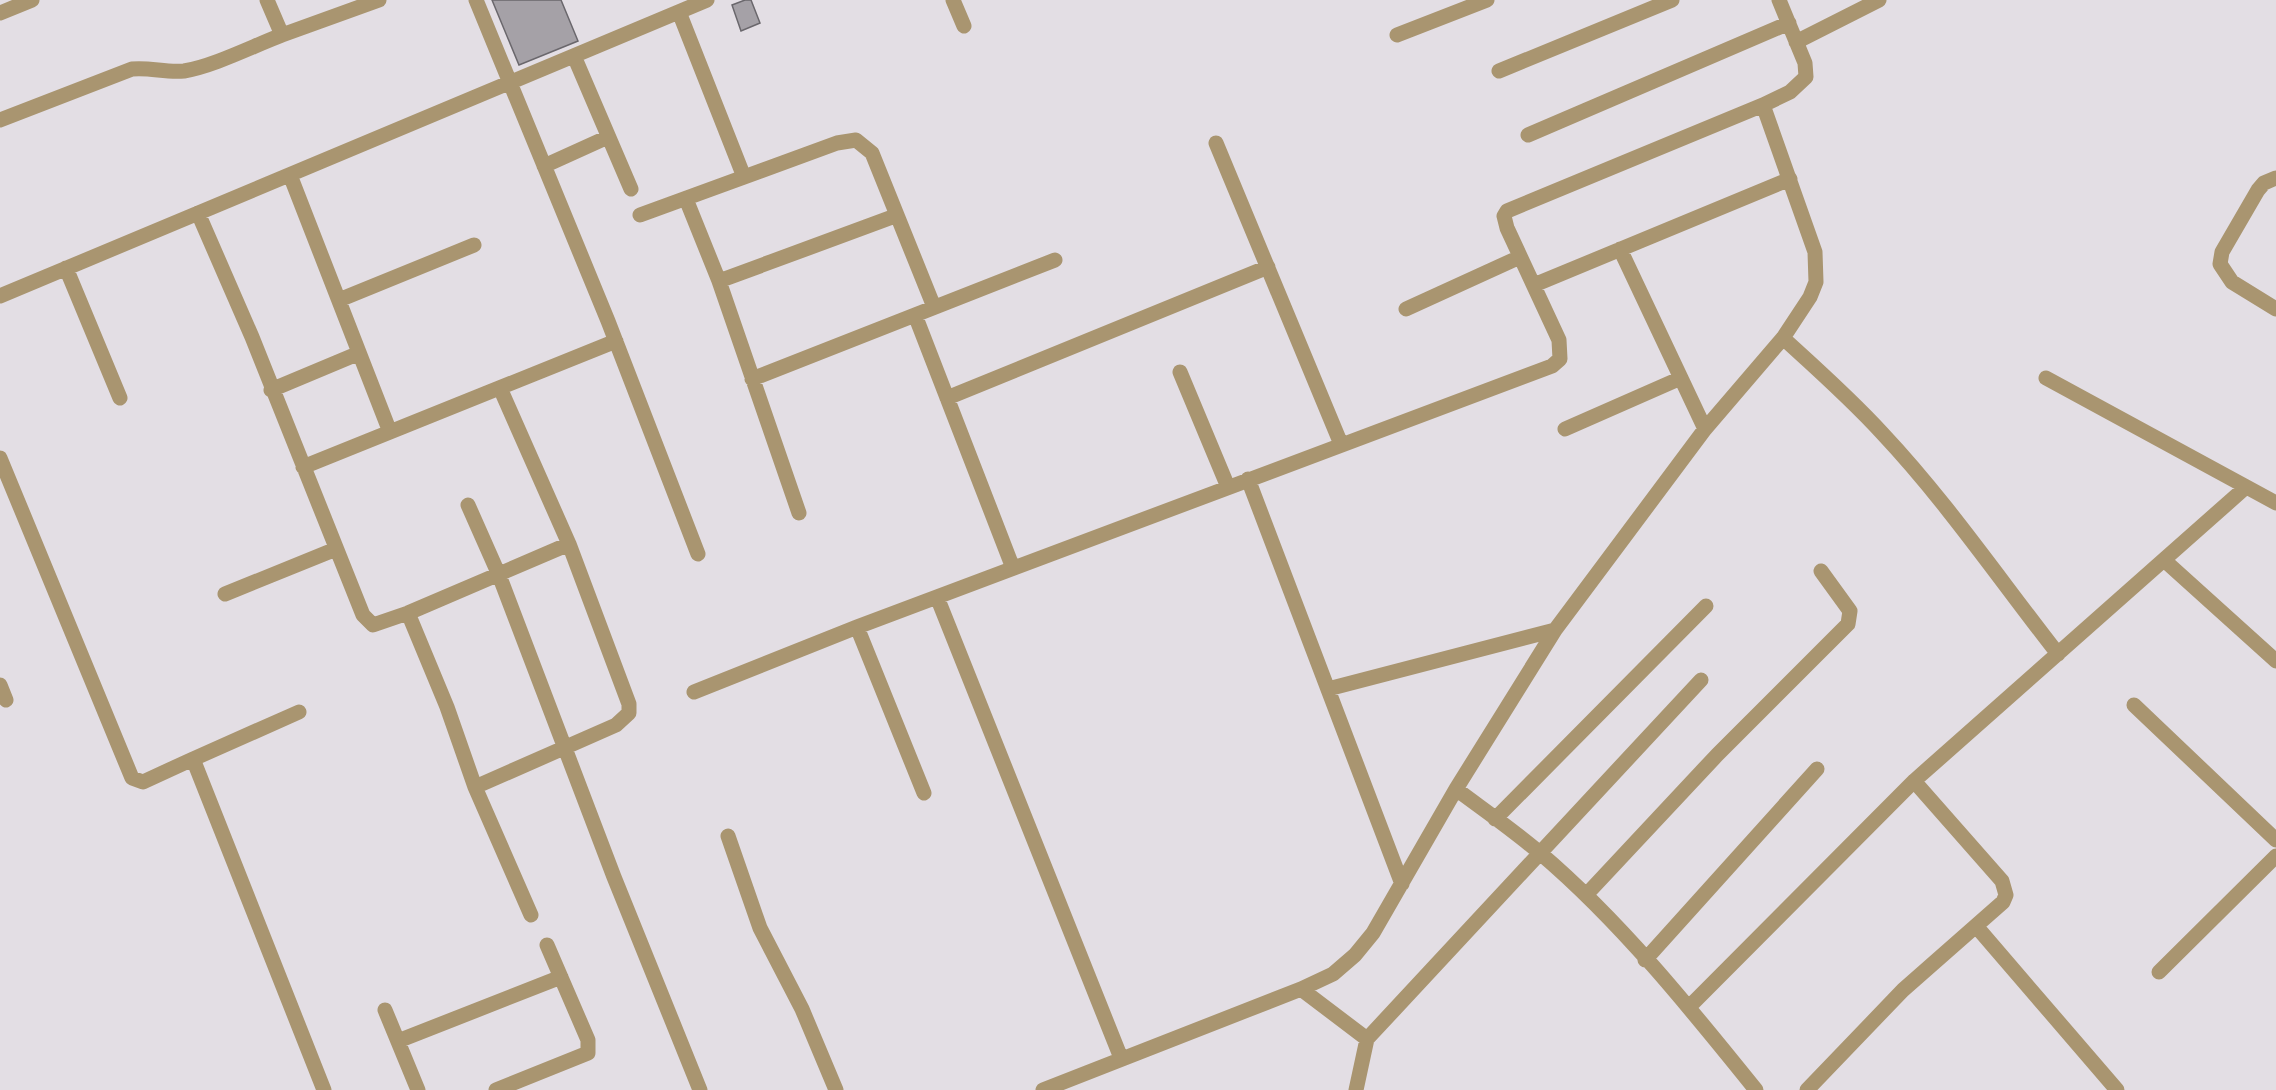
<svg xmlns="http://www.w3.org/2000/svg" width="2276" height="1090" viewBox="0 0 2276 1090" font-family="'Work Sans',sans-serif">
<rect width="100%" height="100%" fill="#e3dee4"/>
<path fill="#a5a1a7" stroke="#6a676c" stroke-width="1.5" d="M492 0H561L578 41 519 65Z
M745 0H751L760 23 741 31 732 5Z"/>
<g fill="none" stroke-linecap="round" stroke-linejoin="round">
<path stroke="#a99570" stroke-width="15" d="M267 0 282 35 379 0
M476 0 608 321 698 554
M953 0 964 26
M679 12 744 177
M0 13 32 0
M1397 35 1487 0
M1796 42 1879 0
M574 56 631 189
M1499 71 1672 0
M0 120 132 69C150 67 166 73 184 71 214 66 253 46 282 35
M1528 135 1789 23
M1216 143 1341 444
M544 166 608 137
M290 175 390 432
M2276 178 2264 183 2258 190 2222 252 2220 264 2232 282 2276 309
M686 199 719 281 799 513
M198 213 252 337 363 615 373 625 408 613 569 544
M640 215 837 143 856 140 872 153 934 307
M1620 249 1705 429
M66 268 120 398
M719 281 895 216
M1534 285 1790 179
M0 296 707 0
M339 300 474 245
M1406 309 1520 257
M915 315 1013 568
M1783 338C1817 369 1851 399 1882 433 1946 501 2000 580 2058 654
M1180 372 1228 487
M2046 378 2276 503
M752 379 1055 260
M271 390 357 354
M947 398 1268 267
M1565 429 1681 378
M0 458 132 778 143 782 193 759 324 1090
M303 467 616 341
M1248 479 1402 884
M468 505 499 575 614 877 700 1090
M2164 560 2276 661
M225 594 336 549
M937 597 1121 1058
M408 613 447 707 475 787 531 915
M857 627 924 793
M0 685 6 700
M1328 689 1555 630
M694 692 857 627 1552 366 1560 359 1559 340 1507 228 1504 216 1507 211 1763 105
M2134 705 2276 840
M193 759 299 712
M475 787 616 725 629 713V704L569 544 500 388
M1456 789C1484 810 1513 830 1540 853 1620 921 1690 1008 1756 1090
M1495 819 1706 606
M728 836 760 928 802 1009 836 1090
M1586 895 1717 755 1848 624 1850 611 1821 571
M1976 926 2117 1090
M1645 960 1817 769
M2159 972 2276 856
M1301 989 1367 1039
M1689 1007 1914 781 2246 487
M385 1010 418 1090
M398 1041 561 977
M496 1090 588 1053V1040L547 945
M1043 1090 1301 989 1333 974 1355 955 1373 933 1456 789 1555 630 1705 429 1783 338 1810 297 1816 282 1815 252 1763 105 1790 92 1806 77 1805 63 1779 0
M1356 1090 1367 1039 1701 680
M1807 1090 1903 990 2003 902 2006 895 2002 881 1914 781"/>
</g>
</svg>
